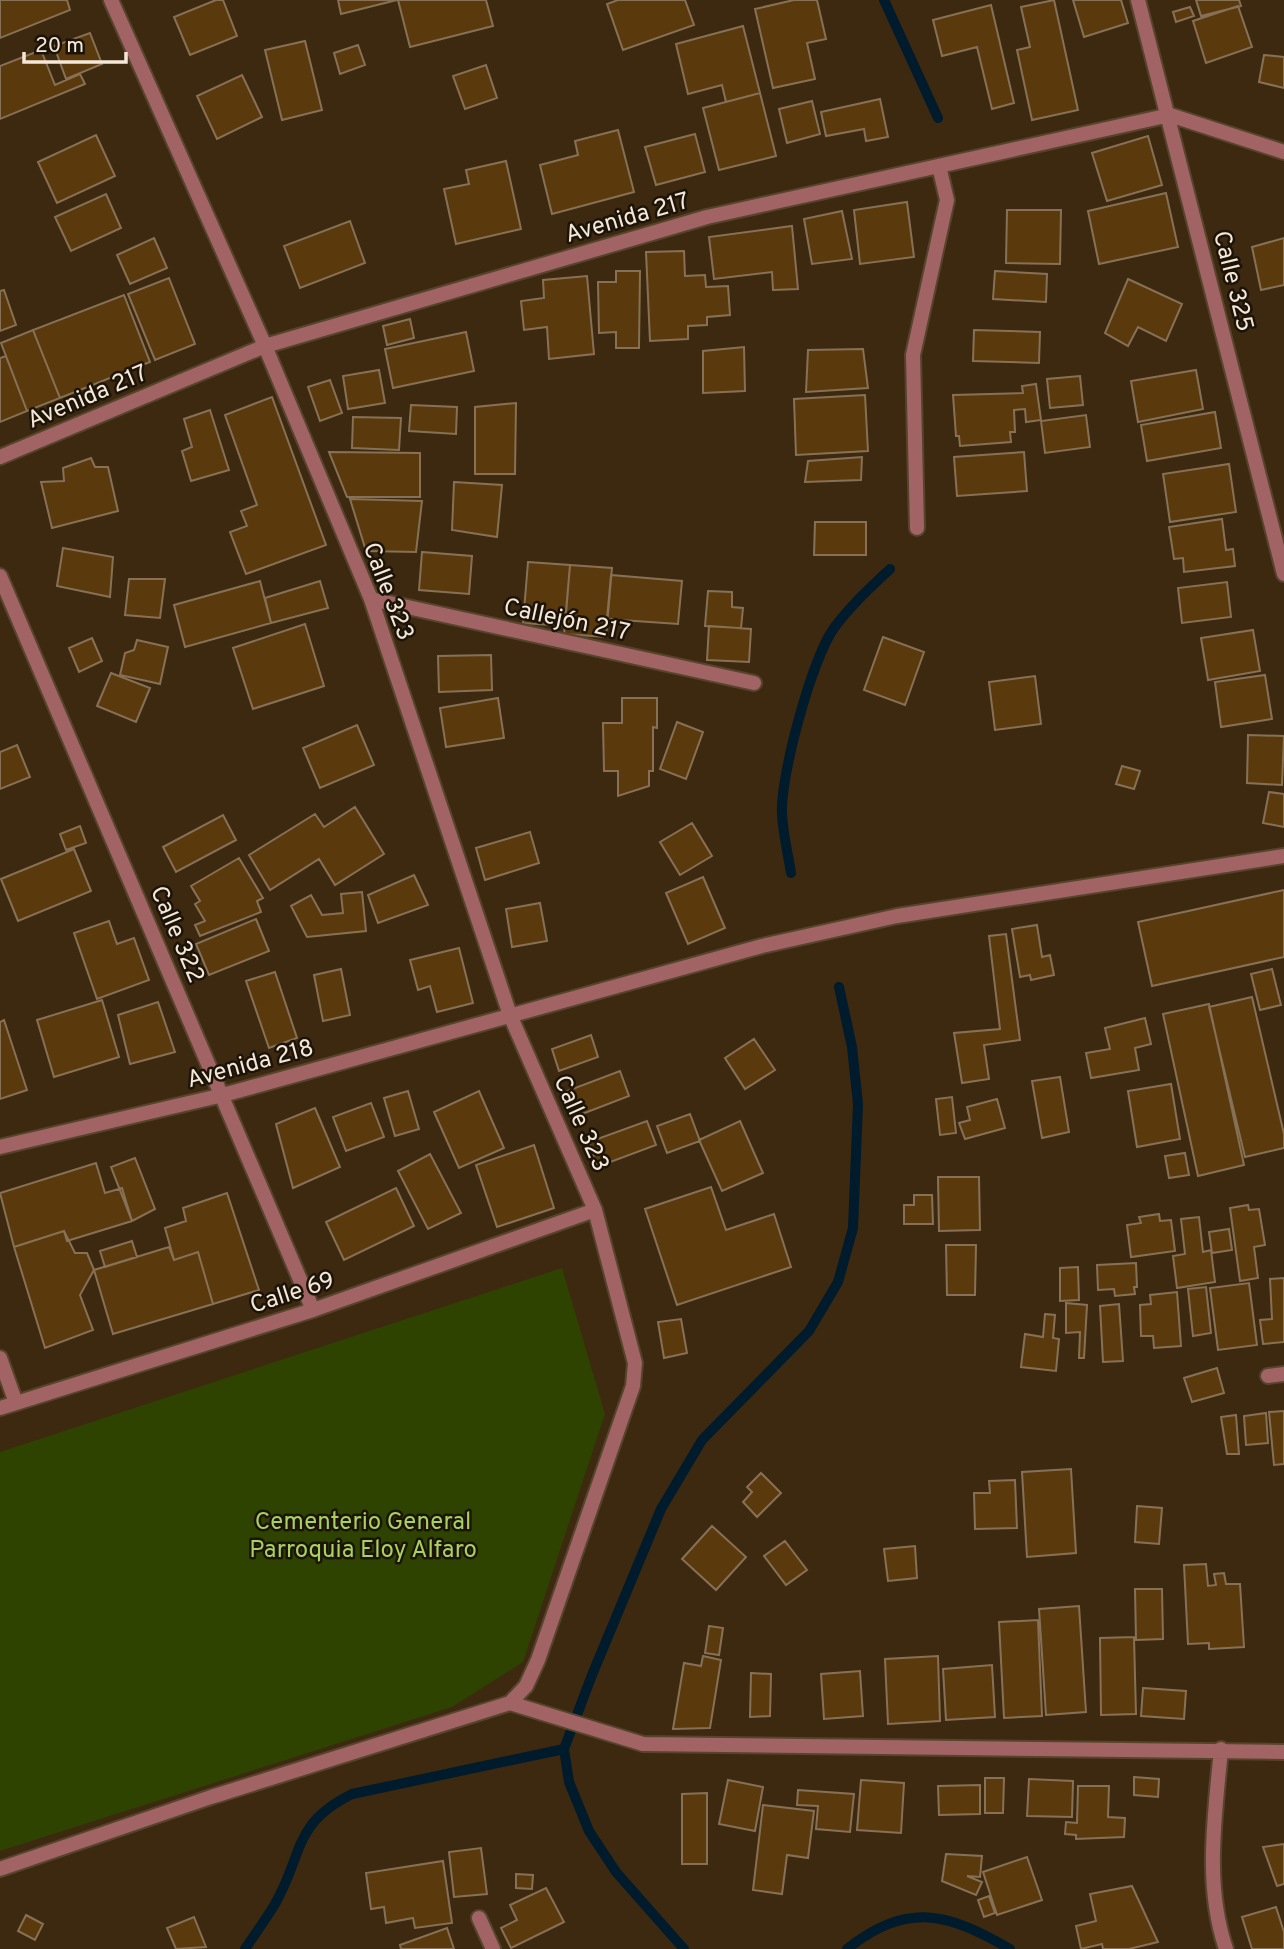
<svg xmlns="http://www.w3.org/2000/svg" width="1284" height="1949" viewBox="0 0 1284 1949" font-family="Overpass,sans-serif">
<rect width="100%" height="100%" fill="#3c2910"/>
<path fill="#2f4300" d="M562 1268 605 1414 523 1662 452 1707 0 1851V1452Z"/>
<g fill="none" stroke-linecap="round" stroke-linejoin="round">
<path stroke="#001b2c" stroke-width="10" d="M884 0 938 118
M791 873C788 854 783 834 782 814 780 776 812 659 834 628 850 606 870 588 890 569
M245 1949C255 1934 266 1919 275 1904 304 1853 292 1824 352 1794L564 1749
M684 1949 616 1872 589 1831 569 1782 564 1749 592 1675 661 1509 702 1440 809 1331 838 1282 853 1228 858 1104 852 1047 839 987
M847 1949C908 1901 948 1913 1010 1949"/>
</g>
<path fill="#5a3a0c" stroke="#877156" stroke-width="2" d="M0 0H67L70 10 0 38Z
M216 0H223L237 36 190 55 174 17Z
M338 0H397L341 14Z
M398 0H486L493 26 410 47Z
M618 0H685L694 25 623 50 607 4Z
M794 0H817L826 39 807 43 815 79 773 88 755 9Z
M1054 0 1078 110 1032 120 1017 50 1030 47 1021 7Z
M1073 0H1121L1128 23 1084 37Z
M1196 0H1239L1241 6 1201 16Z
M991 5 1014 103 992 109 977 47 942 56 933 20Z
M1238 6 1252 47 1206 63 1193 21Z
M1190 7 1194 16 1176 22 1173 12Z
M743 26 760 93 726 102 722 85 688 94 676 44Z
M90 33 102 64 66 79 54 46Z
M305 41 322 110 282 120 265 50Z
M358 45 365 65 340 74 334 53Z
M41 50 55 85 80 74 85 84 0 119V66Z
M1264 55 1284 57V88L1259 82Z
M486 65 497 98 465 109 453 76Z
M242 75 262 117 217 139 197 96Z
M760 93 776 156 719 170 703 108Z
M880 99 888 137 866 141 864 129 826 136 821 112Z
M812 101 820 134 787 143 779 109Z
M618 130 634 192 552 214 540 165 578 155 575 141Z
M695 134 705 172 656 185 645 147Z
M96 135 115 176 57 203 38 162Z
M1148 136 1162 185 1107 201 1092 153Z
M506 161 521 229 456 244 444 189 469 184 466 170Z
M1166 193 1178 247 1099 264 1088 211Z
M106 194 121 228 71 251 55 217Z
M907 202 914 257 860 264 854 210Z
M1007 210H1061L1060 264 1006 263Z
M842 211 852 259 812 264 804 219Z
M350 221 365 263 300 288 284 246Z
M792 226 798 289 773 290 772 272 714 279 709 237Z
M154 238 167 268 130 284 117 255Z
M1284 238V285L1261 290 1252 247Z
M684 251 685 276 705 275 706 287 728 286 730 315 707 317V325L688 326V339L650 341 646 252Z
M616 271H640L639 348H616V332L599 333 598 282H616Z
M995 271 1047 274 1046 302 993 299Z
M587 276 594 354 549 359 547 327 524 330 521 301 544 298 543 280Z
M169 278 195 344 155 360 128 294Z
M1128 279 1182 304 1166 341 1138 327 1128 346 1105 333Z
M4 290 16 325 0 331V291Z
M124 295 150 362 60 398 33 330Z
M410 319 414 338 387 345 383 326Z
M33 330 60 398 27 411 1 343Z
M974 330 1040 332 1039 363 973 361Z
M466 332 474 371 393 388 385 349Z
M744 347 745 391 703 393V351Z
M863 349 868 388 806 392 808 350Z
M6 356 27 411 0 422V358Z
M379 370 385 403 348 409 343 376Z
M1196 370 1203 409 1138 422 1131 381Z
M1080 376 1083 405 1050 408 1047 379Z
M330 380 342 413 320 421 308 387Z
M1036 384 1041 420 1026 422 1025 409 1014 410 1015 432H1010L1011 442 960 446 959 436H956L953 395 1023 393 1022 386Z
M865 395 868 451 796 455 794 399Z
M272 397 326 545 246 574 230 532 247 526 241 511 257 505 225 415Z
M516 403 515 474H475V407Z
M411 405 457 407 456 434 409 431Z
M210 410 229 470 191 481 182 451 192 447 184 419Z
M1215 412 1221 448 1147 461 1141 425Z
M1086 415 1090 447 1045 453 1041 421Z
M353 417 401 418 399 450 352 448Z
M329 452 420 453V497H347Z
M1024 452 1027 491 957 496 954 457Z
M862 457 861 480 805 482 808 461Z
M91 458 95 467H108L118 511 52 528 41 482 64 481 63 468Z
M1229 464 1236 512 1170 522 1163 474Z
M454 482 502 485 497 537 452 530Z
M350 499 422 501 416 552 366 551Z
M1222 519 1226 550 1233 549 1235 566 1184 572 1183 558 1174 559 1169 527Z
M815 522H866V555H814Z
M63 548 113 557 110 597 57 586Z
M422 552 472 556 469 594 419 590Z
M528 562 570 565 565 626 523 623Z
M570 565 612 568 606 637 564 634Z
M611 575 682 581 678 624 607 619Z
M129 579H165L160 618 125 615Z
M260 581 271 623 185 647 174 605Z
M320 581 328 608 271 623 265 598Z
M1227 582 1231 617 1182 623 1178 588Z
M708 591 732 592V607L743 608 741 628 705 626Z
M305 624 324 686 253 709 233 648Z
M709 626 751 629 749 662 707 660Z
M1253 630 1260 671 1208 680 1201 638Z
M883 637 924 652 905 705 864 690Z
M92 638 102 661 79 672 69 648Z
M137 640 168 647 160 684 120 675 125 653 134 650Z
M491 655 492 690 439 692 438 656Z
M111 673 150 688 136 722 97 706Z
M1265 675 1272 719 1221 727 1215 682Z
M1035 676 1041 724 995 730 989 682Z
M498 698 504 738 446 747 440 708Z
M622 698H657V728L653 727V771H649V786L618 796V771H604L603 723H622Z
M677 722 703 732 686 779 660 769Z
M357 725 374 765 320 788 303 748Z
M1248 735 1284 736 1282 785 1247 783Z
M17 745 30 777 0 789V752Z
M1122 766 1140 771 1134 789 1116 784Z
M1269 792 1284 794V827L1263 823Z
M355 807 384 854 335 885 319 859 270 890 249 855 315 814 324 827Z
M223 815 236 840 176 872 163 847Z
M692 823 712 856 680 875 660 842Z
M80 826 86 843 66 850 60 834Z
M530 832 539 863 485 880 476 848Z
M74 849 91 891 18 921 1 879Z
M239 858 263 898 257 901 261 912 200 936 195 925 205 921 195 904 200 901 191 886Z
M414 875 428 905 378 923 368 895Z
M703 877 725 928 688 944 666 893Z
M1284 890V957L1152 986 1138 922Z
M362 892 366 931 307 937 291 906 311 895 322 915 343 913 341 894Z
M540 903 547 941 512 947 506 909Z
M256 919 269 951 209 975 196 944Z
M109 921 117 944 134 938 149 980 97 999 74 933Z
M1037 925 1042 957 1050 955 1054 975 1031 980 1030 975 1020 977 1012 929Z
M1006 934 1020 1040 984 1045 989 1079 962 1083 954 1033 1000 1029 989 936Z
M459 948 473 1003 437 1012 430 986 418 990 410 960Z
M341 969 350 1015 323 1021 314 975Z
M1272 969 1281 1005 1260 1010 1251 974Z
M275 972 297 1038 269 1048 246 981Z
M1252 997 1284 1134V1148L1245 1157 1209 1007Z
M102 1000 119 1057 54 1077 37 1020Z
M158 1002 175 1052 130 1064 118 1015Z
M1209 1004 1244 1165 1198 1176 1163 1014Z
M1145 1018 1151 1044 1135 1048 1139 1070 1091 1078 1086 1053 1110 1049 1105 1028Z
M4 1020 27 1090 0 1099V1022Z
M591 1035 598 1057 559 1071 552 1049Z
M754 1039 775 1070 745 1089 725 1058Z
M620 1071 629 1096 577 1116 567 1091Z
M1060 1077 1069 1132 1042 1138 1032 1081Z
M1171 1084 1180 1139 1137 1147 1128 1091Z
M408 1091 419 1129 395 1136 384 1098Z
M479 1091 504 1148 459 1168 434 1112Z
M952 1097 956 1133 940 1135 936 1099Z
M997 1099 1005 1128 965 1139 959 1123 970 1120 967 1107Z
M371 1103 384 1137 346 1151 333 1117Z
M315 1108 340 1167 293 1188 276 1124Z
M690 1114 700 1141 667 1153 657 1126Z
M647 1121 656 1145 597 1167 589 1142Z
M740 1121 763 1173 722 1191 699 1140Z
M534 1145 554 1208 497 1227 476 1165Z
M1185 1153 1189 1175 1169 1178 1165 1156Z
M430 1154 461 1213 428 1229 398 1171Z
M135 1158 155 1209 132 1221 111 1167Z
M96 1163 105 1193 122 1188 132 1221 67 1241 64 1231 14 1247 0 1193Z
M938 1177H979L980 1230 939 1231Z
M711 1187 726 1230 774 1214 791 1267 677 1305 645 1209Z
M396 1188 414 1226 344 1260 326 1222Z
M227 1193 259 1290 213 1304 198 1252 174 1260 165 1228 186 1221 183 1208Z
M914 1195H932L933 1224H904V1205H914Z
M1248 1205 1249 1210 1259 1209 1265 1245 1254 1247 1258 1278 1240 1281 1230 1208Z
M1159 1214 1160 1221 1171 1220 1175 1251 1131 1257 1127 1225 1141 1223 1139 1217Z
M1199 1217 1203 1252 1211 1250 1215 1282 1177 1288 1173 1256 1185 1254 1181 1219Z
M1229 1229 1232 1250 1212 1253 1209 1232Z
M64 1231 75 1253H87L94 1270 80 1295 93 1330 45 1348 14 1247Z
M132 1241 137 1257 105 1267 100 1251Z
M946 1245H976L975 1295H947Z
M169 1247 174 1260 198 1252 213 1304 113 1334 94 1270Z
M1136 1263 1137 1287H1134L1135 1294 1115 1296 1114 1289 1098 1290 1097 1265Z
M1078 1267 1079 1300 1060 1301V1268Z
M1284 1278V1342L1263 1344 1260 1320 1272 1319 1270 1279Z
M1249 1283 1257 1345 1218 1350 1210 1288Z
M1206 1287 1211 1333 1193 1336 1188 1289Z
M1177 1292 1181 1346 1154 1348 1153 1336H1141L1140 1305 1151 1304 1150 1295Z
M1066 1303 1087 1305 1084 1358H1079L1080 1332 1066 1333Z
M1119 1304 1123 1361 1103 1362 1100 1306Z
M1045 1314 1055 1315 1053 1338 1059 1339 1056 1371 1021 1367 1025 1334 1043 1337Z
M681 1319 687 1353 664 1358 658 1322Z
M1217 1368 1224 1393 1192 1402 1184 1378Z
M1284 1411V1464L1274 1465 1269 1412Z
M1266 1413 1268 1443 1246 1445 1244 1416Z
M1236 1415 1239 1454H1227L1221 1417Z
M1071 1469 1076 1553 1027 1557 1022 1472Z
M761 1473 781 1493 757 1517 743 1502 752 1492 747 1487Z
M1015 1480 1017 1528 975 1529 974 1493H990L989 1481Z
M1137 1506 1162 1508 1159 1544 1135 1542Z
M712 1526 746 1557 716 1590 682 1559Z
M785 1541 807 1570 786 1585 764 1556Z
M915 1546 917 1578 888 1581 884 1549Z
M1206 1564 1208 1586 1216 1585 1214 1574 1224 1573 1226 1584H1240L1244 1647 1209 1649V1643L1188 1644 1184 1565Z
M1135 1589H1162L1163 1639 1136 1640Z
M1079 1606 1086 1712 1046 1715 1039 1609Z
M1038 1620 1042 1716 1004 1718 999 1622Z
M709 1626 723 1628 719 1655 705 1653Z
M1134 1637 1136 1714 1101 1715 1100 1638Z
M703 1656 721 1660 710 1728 673 1729 684 1663 701 1666Z
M938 1656 940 1721 888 1724 885 1659Z
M992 1665 995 1717 946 1720 943 1669Z
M860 1671 863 1716 824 1719 821 1674Z
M751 1673 771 1674 770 1716 750 1717Z
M1143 1688 1186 1691 1184 1719 1141 1716Z
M1134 1777 1159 1779 1158 1797 1134 1795Z
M985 1778H1004L1003 1813H985Z
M1029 1779 1073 1781 1072 1817 1027 1816Z
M728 1780 763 1787 755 1831 719 1824Z
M861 1780 904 1783 901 1833 857 1830Z
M980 1785V1814L939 1815 938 1786Z
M1078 1786H1109L1108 1817 1125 1818 1124 1837 1076 1839V1835L1065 1834 1066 1822 1077 1823Z
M798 1790 854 1794 850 1832 816 1829 818 1806 797 1805Z
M707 1793V1864H682V1794Z
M763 1805 814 1811 808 1858 787 1855 782 1894 753 1890Z
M1284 1844V1884L1277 1886 1263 1847Z
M481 1848 487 1894 454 1897 449 1852Z
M946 1854 982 1856 980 1877 967 1876 982 1882 976 1895 942 1881Z
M1027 1857 1042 1900 997 1915 983 1872Z
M443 1861 452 1923 415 1928 413 1918 386 1923 384 1907 371 1909 366 1873Z
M516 1874 533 1875 532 1889 516 1888Z
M1132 1886 1158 1942 1129 1949H1103L1102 1944 1081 1949 1076 1926 1096 1921 1090 1894Z
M546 1888 564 1922 511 1948 501 1928 517 1920 510 1905Z
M989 1896 995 1913 984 1917 978 1900Z
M1276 1907 1284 1932V1949H1252L1242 1917Z
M26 1915 43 1924 35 1940 18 1931Z
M194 1917 206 1947 176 1949 167 1928Z
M447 1928 454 1949H401L400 1945Z"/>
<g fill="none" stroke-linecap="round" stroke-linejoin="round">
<defs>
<path id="minor" d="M1138 0 1284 574
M0 457 265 346 707 217 1170 115 1284 152
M917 528 913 355 947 200 939 166
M0 576 313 1310
M371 599 754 683
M0 1147 223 1095 762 946 897 916 1284 856
M0 1358 16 1403
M1268 1376 1284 1374
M0 1408 313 1310 595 1210
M510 1703 643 1744 1284 1752
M1221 1749C1215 1815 1204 1885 1226 1949
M0 1869 211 1797 510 1703 526 1686 538 1660 633 1386 635 1363 595 1210 510 1015 371 599 265 346 111 0
M479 1918 493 1949"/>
</defs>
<use href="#minor" stroke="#56442c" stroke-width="18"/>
<use href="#minor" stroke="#a26364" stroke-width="14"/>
</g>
<g text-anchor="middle" stroke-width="5" stroke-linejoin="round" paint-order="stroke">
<g font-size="24" fill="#f5e8d9" stroke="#1c1409">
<text transform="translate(627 217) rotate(-16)" y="8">Avenida 217</text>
<text transform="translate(1234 281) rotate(76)" y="8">Calle 325</text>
<text transform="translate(87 396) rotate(-23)" y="8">Avenida 217</text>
<text transform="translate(389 591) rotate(69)" y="8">Calle 323</text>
<text transform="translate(567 619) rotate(12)" y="8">Callejón 217</text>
<text transform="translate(178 934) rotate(67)" y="8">Calle 322</text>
<text transform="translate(250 1063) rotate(-15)" y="8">Avenida 218</text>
<text transform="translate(582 1123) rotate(66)" y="8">Calle 323</text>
<text transform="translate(292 1292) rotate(-18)" y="8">Calle 69</text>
</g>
<g font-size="24" fill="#a7d25d" stroke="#1c1409">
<text x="363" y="1529">Cementerio General<tspan x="363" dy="28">Parroquia Eloy Alfaro</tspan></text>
</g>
</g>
<path d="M24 52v10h102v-10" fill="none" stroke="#f5e8d9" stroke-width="3.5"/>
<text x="35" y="52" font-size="21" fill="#f5e8d9" stroke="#1c1409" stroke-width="5" paint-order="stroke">20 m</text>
</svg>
